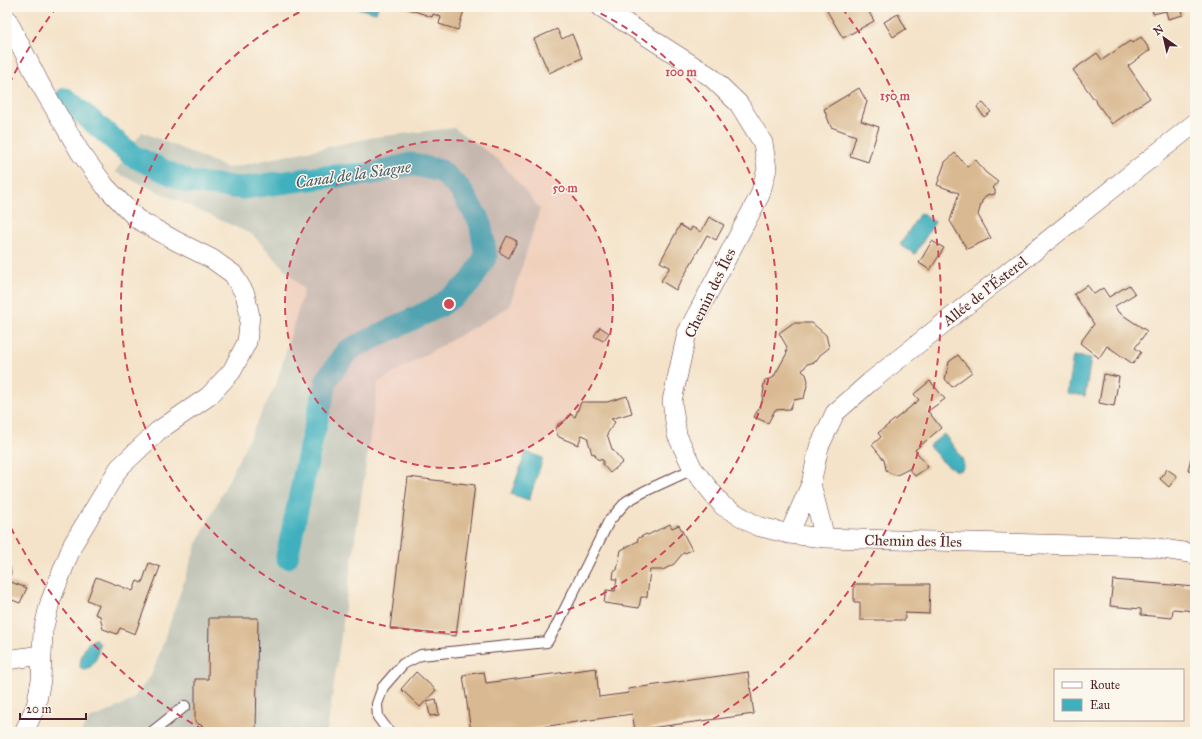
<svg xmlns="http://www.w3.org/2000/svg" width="1202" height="739" viewBox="0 0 1202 739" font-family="'IM FELL Great Primer',serif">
<rect width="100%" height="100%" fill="#fbf7ec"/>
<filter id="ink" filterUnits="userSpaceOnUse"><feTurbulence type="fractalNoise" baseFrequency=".025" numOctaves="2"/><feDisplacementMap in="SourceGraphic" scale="8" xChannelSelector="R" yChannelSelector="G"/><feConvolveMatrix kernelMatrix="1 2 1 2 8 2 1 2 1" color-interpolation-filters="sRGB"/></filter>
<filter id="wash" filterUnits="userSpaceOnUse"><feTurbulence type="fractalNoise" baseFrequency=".012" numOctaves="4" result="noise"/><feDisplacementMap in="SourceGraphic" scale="16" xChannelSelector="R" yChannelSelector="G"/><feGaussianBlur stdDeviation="0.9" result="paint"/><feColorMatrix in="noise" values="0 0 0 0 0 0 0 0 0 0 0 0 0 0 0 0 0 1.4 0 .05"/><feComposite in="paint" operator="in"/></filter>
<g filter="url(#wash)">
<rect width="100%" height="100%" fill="#f4e3c9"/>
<path fill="#c3c6b9" d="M454 128 500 161 540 209 509 307 378 382 327 732H81L89 719 110 711 132 700 151 676 161 649 196 546 277 382 304 290 253 235 115 172 142 132 228 168 375 137Z"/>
<path fill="#41b0be" stroke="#466874" d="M353 7H378L376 13Z
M920 213 935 222 915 254 900 245Z
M1073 356 1091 358 1085 396 1067 393Z
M944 434 962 458 964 466 961 470 956 471 942 461 929 446Z
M526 452 543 458 529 500 511 494Z
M95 639 99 642C100 652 94 670 83 670L80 667C80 658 85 641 95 639Z"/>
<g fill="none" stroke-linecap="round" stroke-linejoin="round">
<path stroke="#41b0be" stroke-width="23" d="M66 99 133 156 188 182 242 188 323 177 370 174 411 164 441 171 460 189 480 222 486 256 470 283 440 306 348 350 327 379 311 443 287 557"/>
</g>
<g id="blocks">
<path fill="#d9b991" d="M403 7H465L458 30 439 24 441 17 433 14 432 17Z
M833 7H866L874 21 843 38 827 11Z
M1152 7H1182L1183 15 1168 19 1166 11 1153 14Z
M898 14 906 29 893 37 884 22Z
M557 29 562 39 572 34 582 58 549 73 534 39Z
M1141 37 1150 50 1128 66 1150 98 1112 124 1073 70 1097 53 1102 60 1130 41 1132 43Z
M859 88 867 102 861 121 879 127 868 162 850 156 856 136 831 127 824 109Z
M983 103 991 112 984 117 977 107Z
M955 153 967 167 976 160 985 172 998 182 993 188 995 190V194L991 195 988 194 982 201 978 215 991 238 967 249 950 221 959 193 937 185 945 162Z
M709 217 724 225 716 240 707 235 676 290 661 281 670 267 660 262 680 225 690 231 692 227 701 232Z
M507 236 517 241 509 258 499 252Z
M932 241 944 248 930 270 919 263Z
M1087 285 1094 294 1103 288 1109 297 1129 285 1135 294 1115 306 1118 312 1147 331 1135 348 1141 352 1133 364 1107 346 1099 358 1080 343 1094 324 1074 294Z
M793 323H812L826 335 829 348 820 355 815 362 807 364 802 371 806 374 808 381 804 398 794 400 790 409 775 410 768 423 754 417 762 402 764 388H763L765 380 773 378 787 353 786 350 787 347 779 333Z
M600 327 609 333 603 341 594 336Z
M958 355 972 372 952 387 945 379 949 362Z
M1104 374 1119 377 1114 406 1099 403Z
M930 381 945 399 928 411 941 428 915 450 928 467 915 476 909 469 897 475 890 473 886 470 884 460 872 445 881 437 878 433 919 400 914 394Z
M627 396 632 413 611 419 615 422 607 434 612 449 623 462 610 473 603 465V460L597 459 594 453 592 454 587 437 582 435 578 445 559 437 557 434 556 429 558 424 565 421 570 414 575 417 581 402H607Z
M1191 458 1195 459V471L1188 470Z
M1167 469 1177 476 1169 487 1160 479Z
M408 477 475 485 456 636 390 629Z
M670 524 672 528 679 525 692 550 685 553 684 552 674 564 663 570H650L647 597H641L639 608 604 603 606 590 615 591 617 579H613L614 570H617L621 550 638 541 637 539 646 534 648 535Z
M7 555 11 573 8 581 27 588 20 603 7 598Z
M149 563 160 567 135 634 120 628 117 634 103 629 100 616 95 614 99 605 87 600 96 577 133 591 137 581 142 583Z
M1113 580 1195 587V611L1173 609 1172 618 1141 615V609L1110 606Z
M854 584H930L929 614 905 613V620H860V602H854Z
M209 618H258L256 732H204L206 728 195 722V679H208Z
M596 668 599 697 629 693 628 689 748 672 754 714 635 730 632 714 507 732H471L463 675 484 672 486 683Z
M416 672 436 690 420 707 401 689Z
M436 699 439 715 430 716 427 701Z"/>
</g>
</g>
<g filter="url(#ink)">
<use href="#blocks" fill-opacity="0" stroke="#643c43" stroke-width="1"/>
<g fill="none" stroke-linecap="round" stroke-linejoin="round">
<defs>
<path id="lane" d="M152 732 185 706
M389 732 378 717 377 704 383 687 403 664 421 655 547 642 556 627 609 521 627 501 645 491 693 469"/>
<path id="street" d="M601 7 711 77 739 104 763 143 767 169 760 195 687 333 672 401 677 435 693 469 723 506 757 526 789 534 825 538 1151 547 1195 554
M7 19 40 84 80 152 105 186 137 219 176 241 212 259 233 274 245 294 250 316 247 342 232 371 209 396 158 431 119 468 73 544 50 602 43 631 41 680 36 706 24 732
M811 484 825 538
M789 534 811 484 819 447 835 413 870 382 1195 123
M7 660 41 655"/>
</defs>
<use href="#lane" stroke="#643c43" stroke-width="12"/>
<use href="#street" stroke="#643c43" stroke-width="20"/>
<use href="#lane" stroke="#fff" stroke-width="10"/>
<use href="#street" stroke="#fff" stroke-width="19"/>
</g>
</g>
<circle cx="449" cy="304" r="164" fill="#d1495b" fill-opacity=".12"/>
<g fill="none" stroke="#d1495b" stroke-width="2" stroke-dasharray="7 5">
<circle cx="449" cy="304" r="164"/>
<path d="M590 8A328 328 0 1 1 308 8"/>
<path d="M203 730A492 492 0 0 1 9 524M9 84A492 492 0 0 1 56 8M842 8A492 492 0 0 1 695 730"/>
</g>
<g text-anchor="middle" stroke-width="3" stroke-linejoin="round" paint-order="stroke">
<g font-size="15" fill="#4a1f2b" stroke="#fbf7ec">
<text transform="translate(985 291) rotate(-38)" y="5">Allée de l'Ésterel</text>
<text transform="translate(710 293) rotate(-64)" y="5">Chemin des Îles</text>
<text transform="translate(913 541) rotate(1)" y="5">Chemin des Îles</text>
</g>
<g font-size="16" font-style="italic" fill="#465966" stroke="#fbf7ec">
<text transform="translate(353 174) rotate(-8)" y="6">Canal de la Siagne</text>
</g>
</g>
<circle cx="449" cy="304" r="6" fill="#d1495b" stroke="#fbf7ec" stroke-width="2"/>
<g font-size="12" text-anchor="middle" font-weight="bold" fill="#d1495b" stroke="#fbf7ec" stroke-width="3" stroke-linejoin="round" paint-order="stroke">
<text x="681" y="76">100 m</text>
<text x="895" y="100">150 m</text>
<text x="565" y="192">50 m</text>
</g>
<rect width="1202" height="739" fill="none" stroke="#fbf7ec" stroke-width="24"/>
<rect x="1054" y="669" width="130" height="52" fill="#fbf7ec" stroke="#b4a19f"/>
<rect x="1062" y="682" width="20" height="6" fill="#ffffff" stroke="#b4a19f"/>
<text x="1090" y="689" font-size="12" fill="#4a1f2b">Route</text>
<rect x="1062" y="699" width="20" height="12" fill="#41b0be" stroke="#b4a19f"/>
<text x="1090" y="709" font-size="12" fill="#4a1f2b">Eau</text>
<g transform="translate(1164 38) rotate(326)" stroke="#fbf7ec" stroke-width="3" paint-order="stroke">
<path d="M0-3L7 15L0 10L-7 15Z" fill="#4a1f2b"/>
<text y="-6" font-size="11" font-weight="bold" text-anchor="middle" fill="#4a1f2b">N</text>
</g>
<path d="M20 713v6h66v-6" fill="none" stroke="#4a1f2b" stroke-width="2"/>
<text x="26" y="713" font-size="12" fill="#4a1f2b" stroke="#fbf7ec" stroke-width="3" paint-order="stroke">20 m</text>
</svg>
